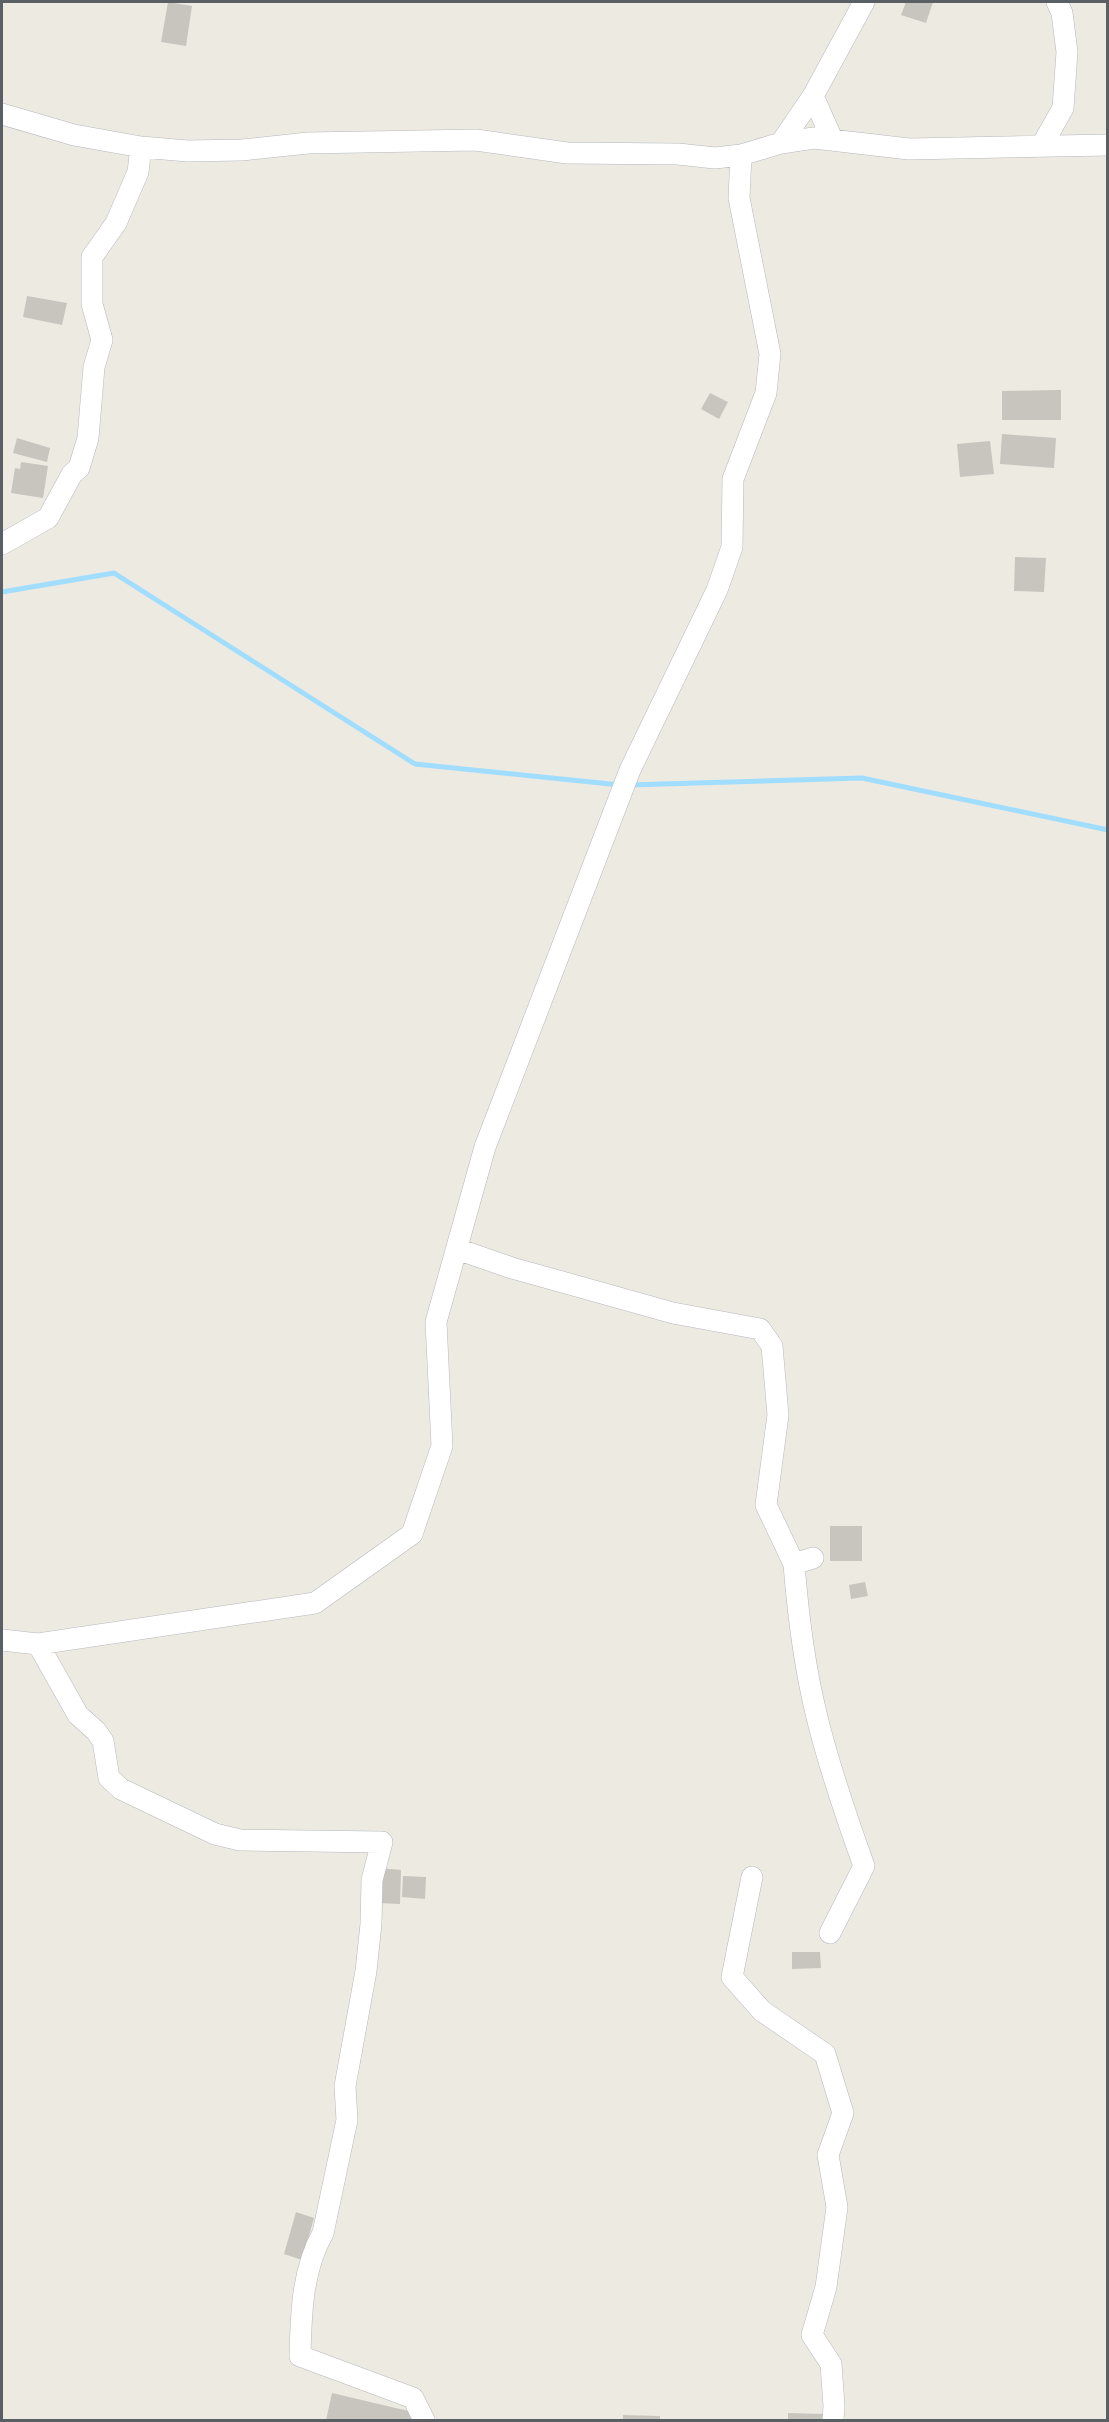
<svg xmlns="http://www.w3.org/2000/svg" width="1109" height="2422" viewBox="0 0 1109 2422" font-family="'Golos Text',sans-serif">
<rect width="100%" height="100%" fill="#edeae2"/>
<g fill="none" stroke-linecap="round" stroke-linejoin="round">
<path stroke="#a0ddff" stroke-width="5" d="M2 592 114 573 415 764 620 785
M629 785 862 778 1108 830"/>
</g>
<path fill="#c8c5bf" d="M168 2 192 6 186 46 161 42Z
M906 2H933L926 23 901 15Z
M27 296 67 303 62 325 23 317Z
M1061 390V420H1002V391Z
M710 393 728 402 719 419 701 409Z
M1002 434 1056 438 1054 468 1000 464Z
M17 438 50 448 47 462 13 453Z
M990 441 994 474 960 477 957 444Z
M21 462 48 466 43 498 11 493 15 468 20 469Z
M1015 557 1046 558 1044 592 1014 591Z
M830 1526H862V1561H830Z
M865 1582 868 1596 851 1599 849 1585Z
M379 1868 401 1870 400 1904 377 1903Z
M403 1876 426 1877 425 1899 402 1897Z
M792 1952H820L821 1968 792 1969Z
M296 2212 314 2218 302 2260 284 2254Z
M332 2393 417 2413 416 2420H326Z
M788 2413 823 2414V2420H788Z
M623 2415 660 2416V2420H623Z"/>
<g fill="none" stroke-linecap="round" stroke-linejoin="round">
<defs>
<path id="minor" d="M813 96 832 139
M2 114 74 135 141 147 188 151 242 150 308 143 476 140 567 153 678 154 715 158 741 155 781 143 814 138 909 149 1108 145
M781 143 813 96 864 2
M1041 147 1063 108 1067 52 1062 13 1057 2
M2 544 48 518 72 474 79 468 88 438 94 367 102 340 92 304V257L116 223 138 172 141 147
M457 1249 512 1268 673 1313 760 1329 772 1346 778 1415 766 1505 794 1564 813 1558
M794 1564C798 1614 804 1664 816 1713 828 1764 846 1816 864 1866L830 1933
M2 1640 38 1644 315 1603 412 1534 442 1446 436 1322 485 1147 630 770 717 590 732 547 733 479 766 393 770 354 739 198 741 155
M38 1644 78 1715 96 1731 103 1741 109 1778 121 1789 215 1834 240 1840 382 1842 372 1880 371 1924 366 1971 345 2086 347 2120 323 2233C302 2270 301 2314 300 2356L413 2398 424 2420
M752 1877 732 1977 762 2011 825 2054 843 2113 828 2155 837 2207 826 2287 812 2335 831 2364 834 2406 833 2420"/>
</defs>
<use href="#minor" stroke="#b5b8bd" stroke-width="22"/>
<use href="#minor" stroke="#fff" stroke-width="21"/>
</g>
<rect width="1109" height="2422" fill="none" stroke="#5a5f63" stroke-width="6"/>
</svg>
